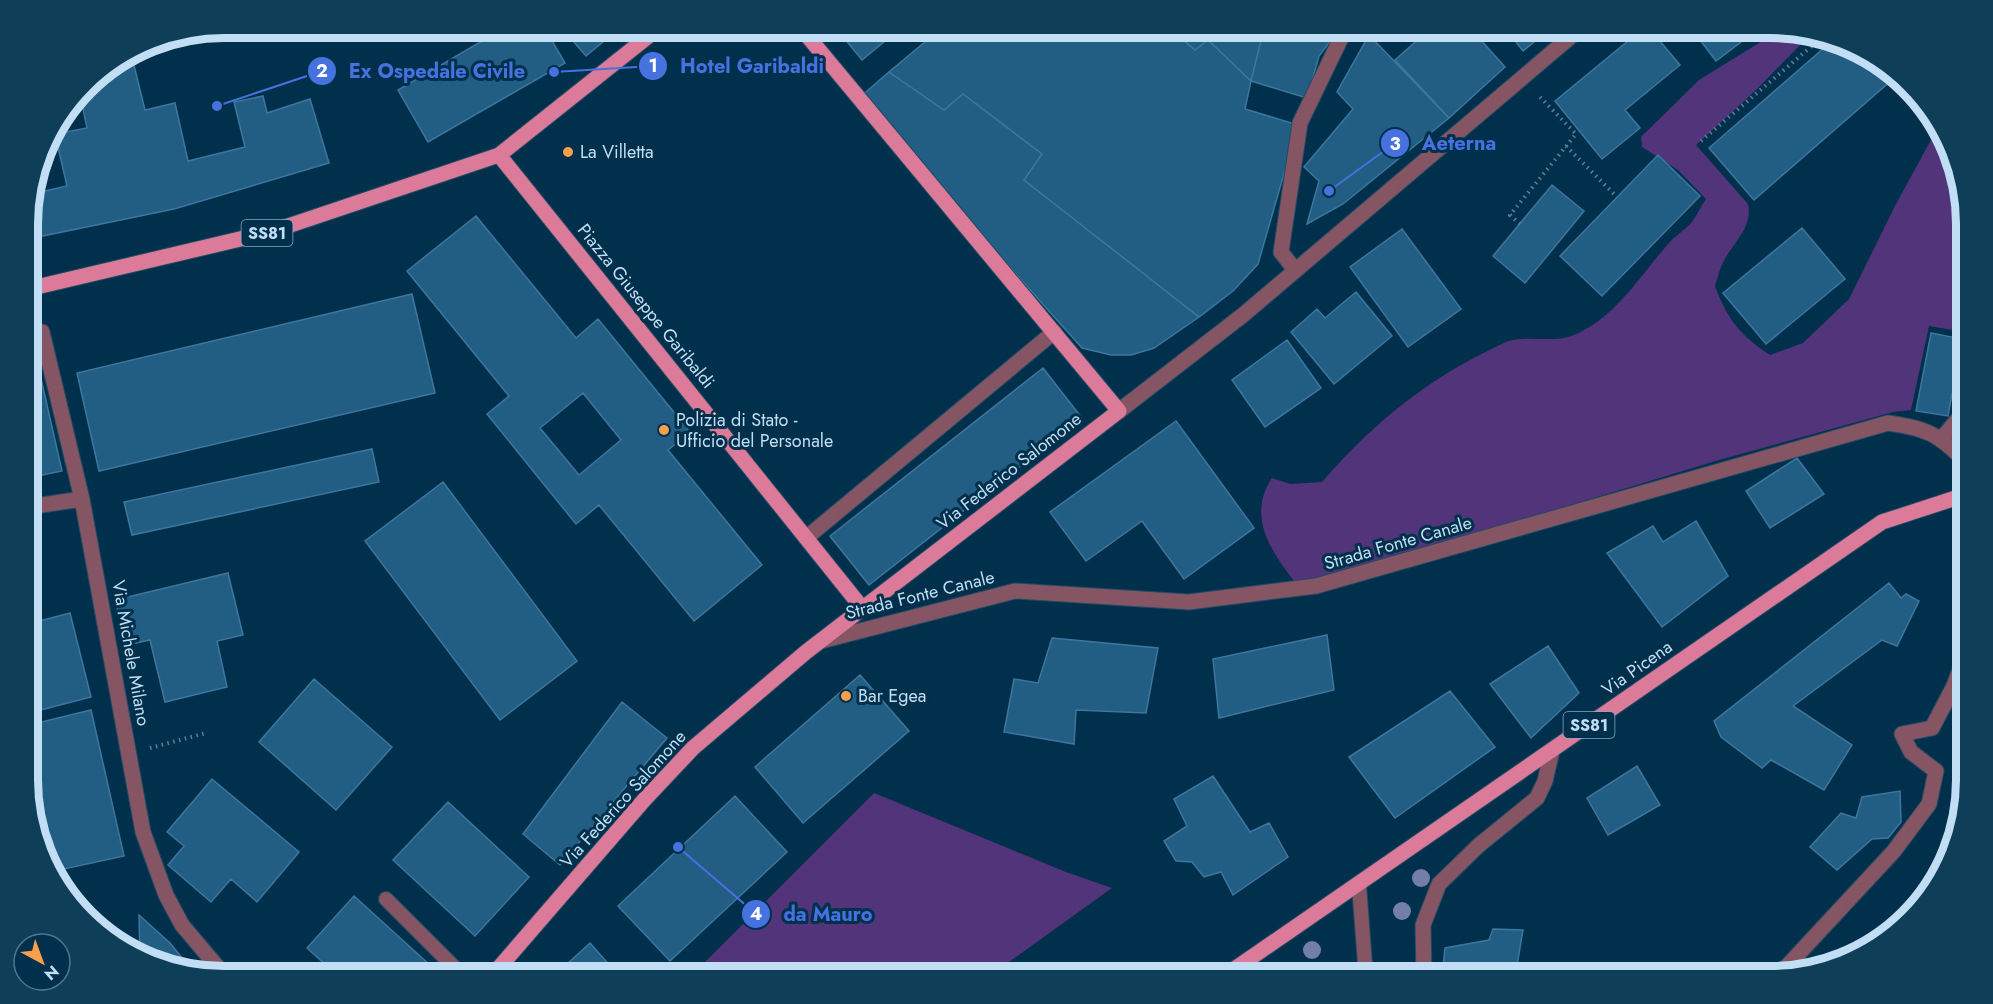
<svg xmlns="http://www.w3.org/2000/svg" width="1993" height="1004" viewBox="0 0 1993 1004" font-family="Jost,sans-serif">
<rect width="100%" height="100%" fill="#00304b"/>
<path fill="#51347a" d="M1774 28 1809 36 1756 90 1696 145 1748 204C1753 226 1735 241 1725 259 1720 267 1718 277 1715 286 1727 319 1741 336 1770 355L1803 343 1849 299 1896 204 1938 127 1964 198 1965 332 1929 326 1911 410 1893 412 1719 460 1314 583 1294 581C1270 550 1247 515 1272 478L1290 484 1322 482C1377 419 1430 377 1506 342 1523 334 1553 344 1574 335 1615 318 1640 276 1668 244 1675 236 1685 230 1692 222 1697 215 1701 206 1706 199L1678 170 1642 147 1641 137 1699 80 1759 43Z
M874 793 1066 872 1112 888 988 977H690Z"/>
<path fill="#225d83" stroke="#3d779e" stroke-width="1.5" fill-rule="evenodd" d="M506 27H544L565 63 428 142 398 90Z
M561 27H621L586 56Z
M835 27H902L862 60Z
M943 27H1168L1195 50 1208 40 1251 81 1245 109 1298 125 1258 264 1233 291 1199 317 1024 180 1042 154 963 94 944 110 889 72Z
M1168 27H1252L1262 36 1251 81 1208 40 1195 50Z
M1252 27H1341L1319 56 1307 98 1251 81 1262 36Z
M1432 27H1469L1505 67 1449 118 1395 60Z
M1504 27H1552L1523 51Z
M1645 27H1648L1680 65 1625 110 1640 128 1602 159 1555 101Z
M1690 27H1761L1716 61Z
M1369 35 1449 118 1343 204 1307 224 1319 181 1304 167 1353 109 1337 92Z
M1832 41 1856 47 1893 79 1754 200 1709 148Z
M131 53 145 110 175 103 188 161 245 147 234 102 263 96 267 113 310 99 329 163 174 209 28 239 27 210 32 194 67 186 55 134 87 128 80 94 94 76Z
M889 72 944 110 963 94 1042 154 1024 180 1199 317 1154 348 1131 355H1111L1082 348 859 98Z
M1658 155 1700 196 1602 296 1560 256Z
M1552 185 1584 211 1525 283 1493 256Z
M476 216 576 338 598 319 690 432 668 450 762 565 694 621 599 505 576 524 487 414 509 396 407 271ZM583 393 621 440 579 475 540 428Z
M1802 228 1845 279 1766 344 1723 293Z
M1402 229 1461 309 1408 347 1350 267Z
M1356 292 1392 336 1334 384 1291 332 1317 309 1325 318Z
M412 294 435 393 99 471 77 373Z
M1931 333 1962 339 1948 416 1916 411Z
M1287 340 1321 388 1265 427 1232 380Z
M28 352H35L62 471 28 478Z
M1043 368 1082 418 869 585 830 536Z
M1176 421 1254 528 1184 579 1142 521 1086 561 1050 512Z
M372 449 379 482 132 535 124 502Z
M1797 458 1824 494 1770 528 1746 491Z
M443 482 577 661 500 720 365 541Z
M1696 521 1728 576 1662 627 1607 553 1653 526 1663 542Z
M228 573 243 635 217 641 227 687 165 702 150 640 126 645 115 600Z
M1889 583 1901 598 1906 594 1919 601 1897 646 1882 640 1793 706 1852 745 1824 790 1771 760 1762 768 1721 737 1714 721Z
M70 613 91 697 29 713 28 624Z
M1327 635 1334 690 1219 718 1213 659Z
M1052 638 1158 648 1146 713 1076 710 1074 744 1004 732 1014 679 1038 683Z
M1548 646 1579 693 1531 738 1490 684Z
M860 675 909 731 803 823 755 767Z
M314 679 392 747 336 810 259 742Z
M1450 691 1495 747 1395 818 1349 757Z
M622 702 667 738 560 865 523 834Z
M91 710 124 856 55 871 41 836 29 781V725Z
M1966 752V776L1954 763Z
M1637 766 1660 805 1608 835 1587 798Z
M1213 776 1250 832 1269 823 1288 857 1233 895 1221 872 1204 877 1192 862 1176 861 1164 841 1187 826 1174 799Z
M212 779 299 852 257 902 231 879 211 902 168 865 184 846 167 832Z
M1900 791 1901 822 1888 838 1872 839 1837 870 1810 847 1841 813 1856 818 1862 797Z
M735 796 787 852 670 961 618 906Z
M448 802 529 877 475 936 393 860Z
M354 896 443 977H321L329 968 307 948Z
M139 915 170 943 192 970 140 958Z
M1493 929 1523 930 1515 977H1442L1445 948 1489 940Z
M590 943 620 977H553Z"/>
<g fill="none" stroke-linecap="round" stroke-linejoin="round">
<defs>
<path id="service" d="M1359 885 1366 977
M386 899 464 977"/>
<path id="minor" d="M1295 270 1281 252 1300 123 1341 38 1351 27
M28 332H42L82 499 143 832 166 895 182 925 226 977
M1942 438 1965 411
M28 507 82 499
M806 538 1054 332
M821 641 1015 591 1189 602 1316 586 1888 423C1926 428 1938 434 1965 461
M1424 977 1423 925 1439 884 1478 846 1537 798 1545 781 1552 751
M1777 977 1894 851 1929 804 1936 771 1911 752 1902 734 1932 728 1954 686 1966 653"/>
<path id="tertiary" d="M1119 411 1243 315 1582 27"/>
<path id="primary" d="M499 155 863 609
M28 289 270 232 499 155 660 27
M491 977 644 800 693 748 806 652 1119 411 800 27
M1223 977 1882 522 1965 495"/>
</defs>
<use href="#service" stroke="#1f4c66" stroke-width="16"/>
<use href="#minor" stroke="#1f4c66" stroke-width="17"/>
<use href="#tertiary" stroke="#1f4c66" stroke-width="17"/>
<use href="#primary" stroke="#1f4c66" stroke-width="17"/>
<path stroke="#5a819a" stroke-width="4" stroke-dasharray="1.5 4.5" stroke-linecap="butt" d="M1701 141 1820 39
M1566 146 1617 197
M1520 224 1510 215 1576 134 1537 94
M150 748 206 733"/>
<use href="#service" stroke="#855563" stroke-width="14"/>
<use href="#minor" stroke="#855563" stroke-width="15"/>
<use href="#tertiary" stroke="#855563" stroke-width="15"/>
<use href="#primary" stroke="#dc7b99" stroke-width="15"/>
</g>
<g fill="#737fa6">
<circle cx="1421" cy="878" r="9"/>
<circle cx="1402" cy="911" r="9"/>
<circle cx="1312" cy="950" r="9"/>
</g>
<g fill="#f9a04d" stroke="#00304b" stroke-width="2">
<circle cx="568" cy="152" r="6"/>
<circle cx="664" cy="430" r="6"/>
<circle cx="846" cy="696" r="6"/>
</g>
<g text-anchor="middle" stroke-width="6" stroke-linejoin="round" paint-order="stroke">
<g fill="#00304b" stroke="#87aac1" stroke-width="1.5">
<rect x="241.5" y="220" width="51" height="26" rx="4.5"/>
<rect x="1563.5" y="712" width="51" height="26" rx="4.5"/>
</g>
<g font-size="16" font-weight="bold" fill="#c1def4">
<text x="267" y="239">SS81</text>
<text x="1589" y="731">SS81</text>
</g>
<g font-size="18" fill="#c1def4" stroke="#00304b" text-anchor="start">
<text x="580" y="158">La Villetta</text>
<text x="676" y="426">Polizia di Stato -<tspan x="676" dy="21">Ufficio del Personale</tspan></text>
<text x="858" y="702">Bar Egea</text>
</g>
<g font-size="18" fill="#c1def4" stroke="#00304b">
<text transform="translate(646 306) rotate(51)" y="6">Piazza Giuseppe Garibaldi</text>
<text transform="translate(1009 471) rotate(-38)" y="6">Via Federico Salomone</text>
<text transform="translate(1398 543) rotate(-16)" y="6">Strada Fonte Canale</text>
<text transform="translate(920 595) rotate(-14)" y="6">Strada Fonte Canale</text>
<text transform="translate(131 653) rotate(80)" y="6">Via Michele Milano</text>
<text transform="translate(1637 668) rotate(-35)" y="6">Via Picena</text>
<text transform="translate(623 799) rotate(-48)" y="6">Via Federico Salomone</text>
</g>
</g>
<path d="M0 0H1993V1004H0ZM224 38H1770A186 186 0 0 1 1956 224V780A186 186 0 0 1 1770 966H224A186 186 0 0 1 38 780V224A186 186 0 0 1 224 38Z" fill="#0f3e59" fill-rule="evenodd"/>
<path fill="none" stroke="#c1def4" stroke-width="8" d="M224 38H1770A186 186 0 0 1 1956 224V780A186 186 0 0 1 1770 966H224A186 186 0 0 1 38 780V224A186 186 0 0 1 224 38Z"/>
<path fill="none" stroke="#4672df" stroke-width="2" d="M554 72L653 66M217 106L322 71M1329 191L1395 143M678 847L756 914"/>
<g fill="#4672df" stroke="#00304b" stroke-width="2">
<circle cx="554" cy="72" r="6"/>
<circle cx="217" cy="106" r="6"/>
<circle cx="1329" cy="191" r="6"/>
<circle cx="678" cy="847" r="6"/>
<circle cx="653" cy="66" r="15"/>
<circle cx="322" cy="71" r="15"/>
<circle cx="1395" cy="143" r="15"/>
<circle cx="756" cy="914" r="15"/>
</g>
<g font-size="18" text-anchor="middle" font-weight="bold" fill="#fff">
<text x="653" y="72">1</text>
<text x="322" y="77">2</text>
<text x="1395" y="150">3</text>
<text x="756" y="920">4</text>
</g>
<g font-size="20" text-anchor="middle" font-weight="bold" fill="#4672df" stroke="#00304b" stroke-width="6" stroke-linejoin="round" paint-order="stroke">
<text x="752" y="73">Hotel Garibaldi</text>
<text x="437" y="78">Ex Ospedale Civile</text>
<text x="1459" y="150">Aeterna</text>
<text x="828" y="921">da Mauro</text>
</g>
<g transform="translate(42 962) rotate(139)"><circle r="28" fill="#00304b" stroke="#4d768f" stroke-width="1.5"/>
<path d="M0-4.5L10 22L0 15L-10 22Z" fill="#f9a04d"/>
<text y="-9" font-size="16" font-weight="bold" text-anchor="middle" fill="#c1def4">N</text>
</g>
</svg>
